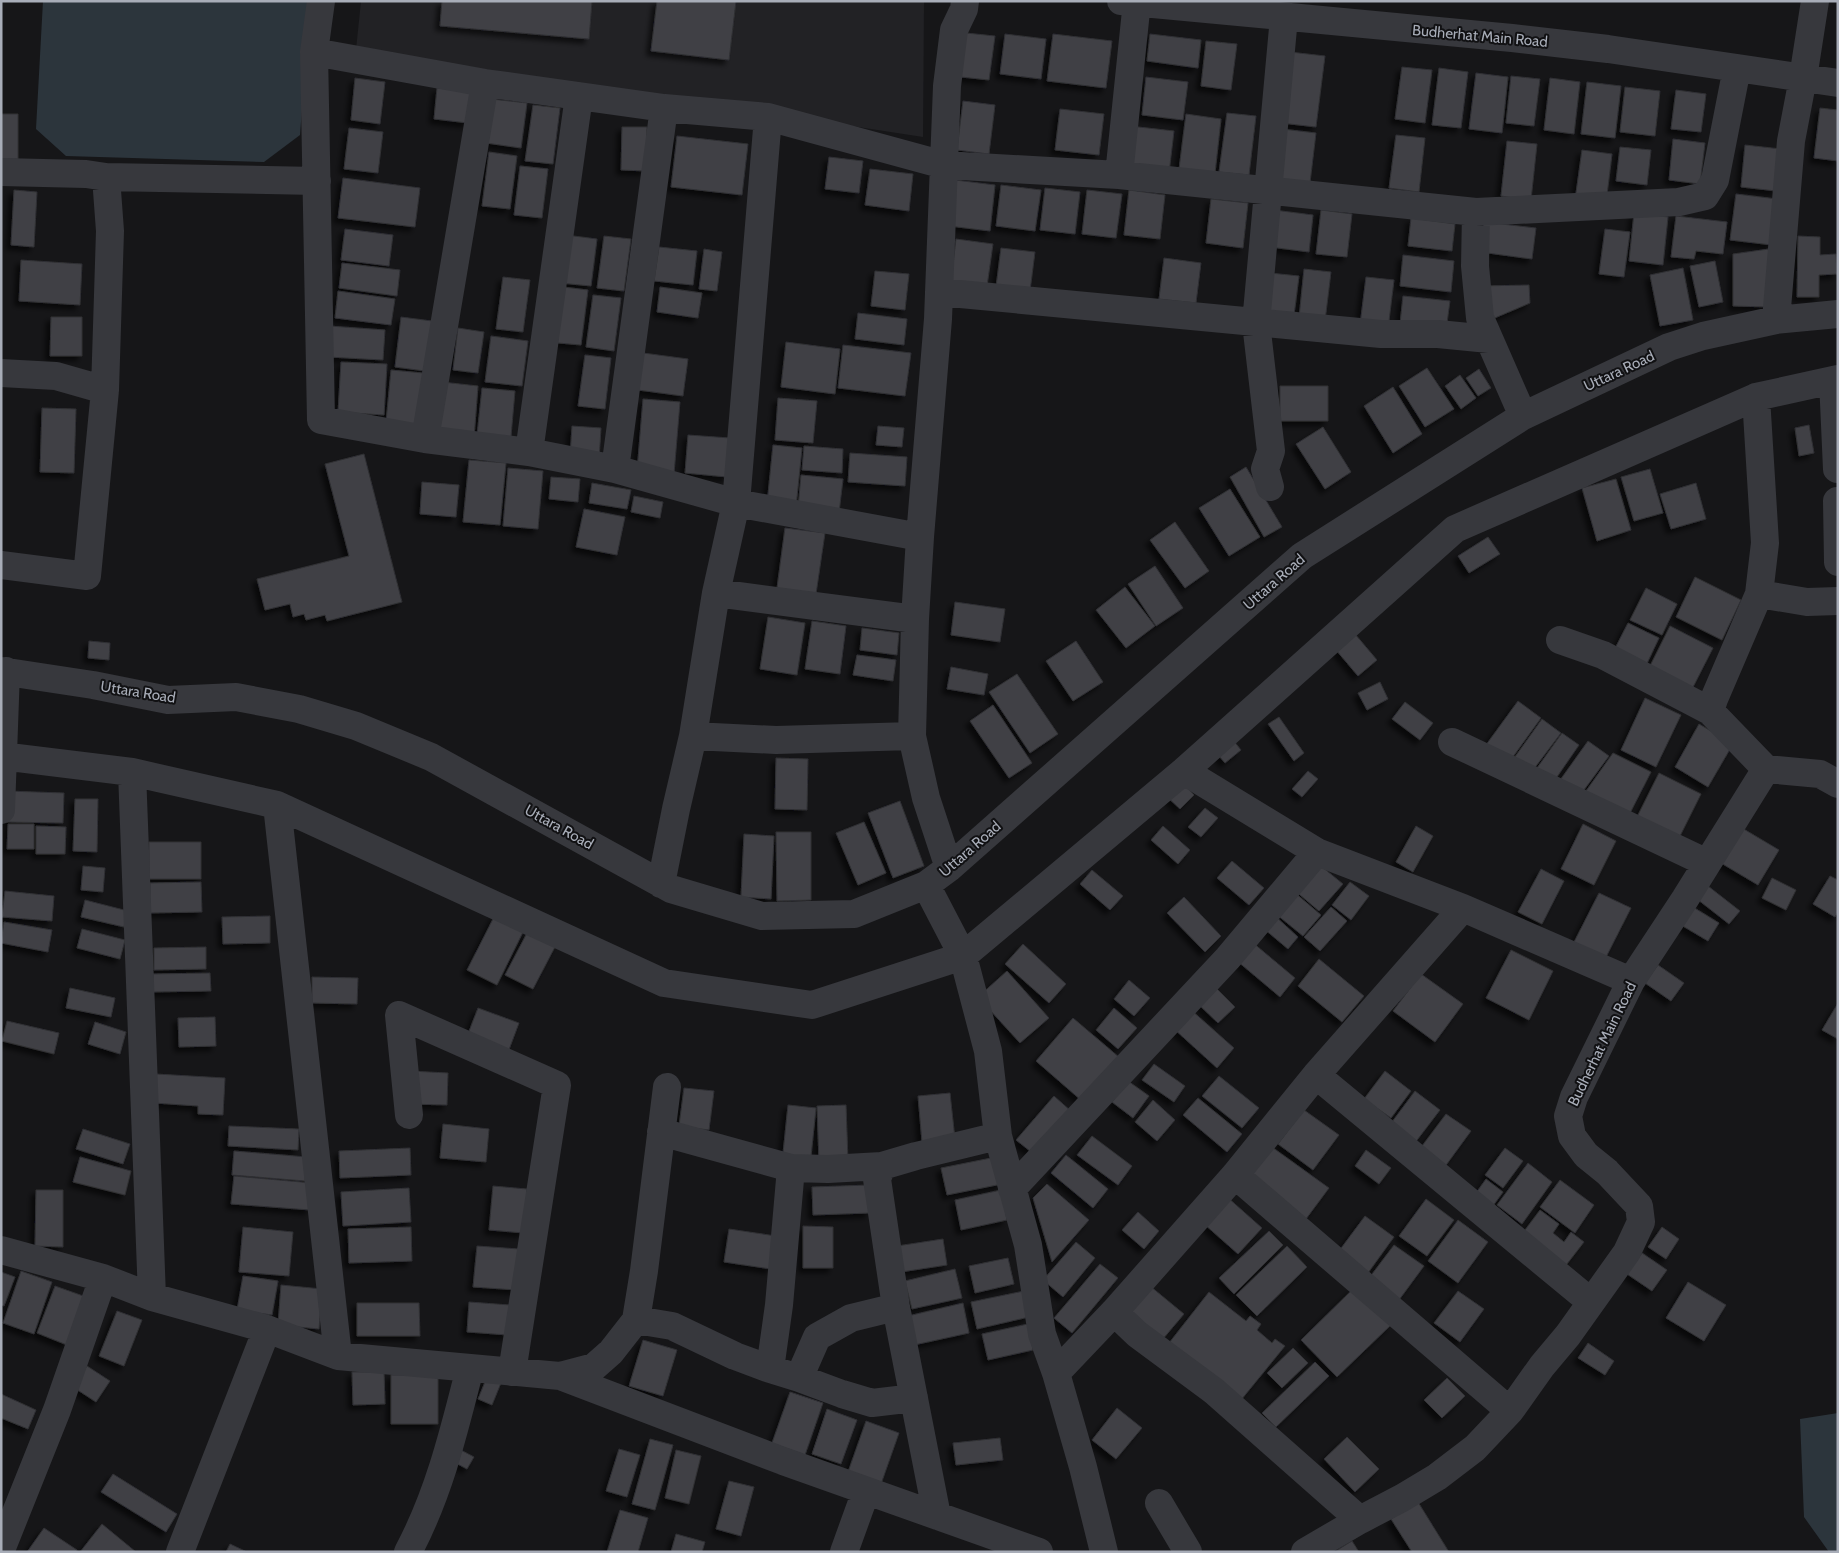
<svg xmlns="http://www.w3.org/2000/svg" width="1839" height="1553" viewBox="0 0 1839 1553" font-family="Cabin,sans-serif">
<defs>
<filter id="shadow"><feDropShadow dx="-4.5" dy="4.5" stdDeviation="2.5" flood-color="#0009"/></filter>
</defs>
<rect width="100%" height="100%" fill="#161618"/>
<path fill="#222225" d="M361 1H924L923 137 356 50Z"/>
<path fill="#2c353c" d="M43 1H310L300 135 264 162 66 156 36 129Z
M1838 1413V1552H1829L1804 1517 1800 1419Z"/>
<path fill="#404145" stroke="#303034" filter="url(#shadow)" d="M442 1H592L589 39 440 26Z
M657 1H736L729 60 651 51Z
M966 33 995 36 989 80 961 77Z
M1005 34 1046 39 1041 79 1000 74Z
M1053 34 1112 41 1106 88 1047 81Z
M1150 34 1201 40 1198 68 1147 61Z
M1206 41 1237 44 1231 90 1201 86Z
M1290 52 1325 56 1316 127 1281 123Z
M1402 67 1432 70 1425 123 1395 119Z
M1439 68 1468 72 1461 128 1432 125Z
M1476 73 1508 77 1502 133 1469 129Z
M1511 76 1540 79 1534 126 1506 123Z
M1146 77 1188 82 1183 120 1142 115Z
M355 78 385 82 380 124 351 120Z
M1550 78 1580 82 1574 134 1544 130Z
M1587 82 1621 86 1615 138 1581 134Z
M1625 87 1660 91 1655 136 1620 132Z
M437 88 472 92 468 123 434 119Z
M1676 90 1706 94 1701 132 1671 129Z
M491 99 527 103 521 148 486 143Z
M963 101 995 105 989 154 957 150Z
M533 105 560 108 553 164 525 161Z
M1820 108 1838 110V161L1814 158Z
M1060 109 1104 114 1099 155 1055 150Z
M1227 113 1256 116 1249 175 1219 172Z
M1 114H18V159H1Z
M1186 114 1221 119 1215 173 1179 169Z
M1130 126 1174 131 1169 173 1125 168Z
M622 127H647L646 171 621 170Z
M349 128 383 132 378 173 344 169Z
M1282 129 1316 133 1310 183 1276 178Z
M1396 135 1425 138 1419 192 1389 188Z
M677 136 748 144 742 195 671 187Z
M1673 139 1705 143 1700 184 1669 180Z
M1507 141 1537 144 1531 200 1501 196Z
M1745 145 1781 149 1776 191 1741 187Z
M1620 147 1651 150 1647 185 1616 181Z
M1582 150 1612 154 1606 203 1575 200Z
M489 152 517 156 510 209 482 206Z
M829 157 863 161 859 193 825 189Z
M520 166 548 169 542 218 514 215Z
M870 169 913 174 909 211 865 205Z
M343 178 420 188 415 227 338 218Z
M955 180 995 185 990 231 949 226Z
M1001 185 1041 190 1035 231 996 226Z
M1045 188 1080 192 1075 234 1040 230Z
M14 190 37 192 34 247 11 245Z
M1087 190 1122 194 1116 238 1082 234Z
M1129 190 1165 195 1160 239 1124 235Z
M1736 194 1777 199 1772 245 1730 240Z
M1211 199 1248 203 1243 248 1206 243Z
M1274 210 1313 215 1309 252 1270 247Z
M1321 210 1352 214 1347 257 1316 254Z
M1634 213 1668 217 1663 265 1629 261Z
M1676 216 1727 222 1723 254 1696 251 1694 259 1671 257Z
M1411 218 1455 224 1452 251 1408 246Z
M1484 222 1536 228 1532 259 1480 252Z
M345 229 393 235 389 266 341 260Z
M1605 229 1630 232 1624 277 1599 274Z
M566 235 597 239 591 286 560 283Z
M604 236 631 239 624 291 597 288Z
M1798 236 1820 237V255L1836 254 1837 274 1819 275V297H1797Z
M956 239 993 244 987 286 951 282Z
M659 247 697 251 693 285 654 281Z
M1001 248 1035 252 1030 291 996 287Z
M704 249 722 252 717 291 699 289Z
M1769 249 1768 307 1733 306V254Z
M1403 255 1454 261 1451 292 1400 286Z
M1164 258 1201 263 1196 303 1159 299Z
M21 260 82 264 80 305 19 301Z
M1715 261 1723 302 1699 307 1690 266Z
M342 263 400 270 397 296 339 288Z
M1683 268 1693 320 1660 326 1650 275Z
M1304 269 1331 272 1325 321 1299 318Z
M875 271 909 274 905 310 871 306Z
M1270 273 1299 276 1294 315 1265 312Z
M503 277 530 280 523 332 496 329Z
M1366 277 1394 280 1388 329 1360 325Z
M1529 285 1530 303 1483 323 1480 286Z
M555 286 588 290 581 345 547 342Z
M660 287 702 293 698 318 657 312Z
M338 291 395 299 391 325 335 318Z
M593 295 621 298 614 351 586 347Z
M1403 296 1450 301 1446 330 1400 324Z
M858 313 907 319 904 345 855 339Z
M51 317H82V356H50Z
M401 317 432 321 425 371 395 367Z
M329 326 385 330 383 360 328 357Z
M458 328 484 332 478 373 453 370Z
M491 336 528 341 522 386 485 382Z
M786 342 840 349 835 394 781 387Z
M843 345 911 353 905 396 838 388Z
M643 353 688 359 683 396 638 390Z
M585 355 611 358 605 409 578 406Z
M341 362 387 364 384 415 338 412Z
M1427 368 1454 409 1425 427 1399 386Z
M1479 369 1491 388 1478 396 1466 378Z
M391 370 423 373 419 425 386 422Z
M1460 375 1476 398 1461 409 1445 386Z
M442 382 478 386 474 438 438 435Z
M1280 386H1328V421H1280Z
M1393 387 1422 434 1393 453 1364 406Z
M482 388 515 391 510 448 476 445Z
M778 398 817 401 813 443 775 440Z
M643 399 680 402 674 474 637 471Z
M42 408 76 409 74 473 40 472Z
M1809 425 1814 453 1799 456 1795 428Z
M572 426 601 428 599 460 570 458Z
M878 426 904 428 902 447 876 445Z
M1323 427 1351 472 1325 489 1296 444Z
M688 435 730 438 727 477 685 473Z
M773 445 802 448 796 507 767 504Z
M804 446 843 449 842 473 802 470Z
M850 453 907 457 905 486 848 482Z
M364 454 402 602 327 621 325 615 306 620 304 614 293 617 290 604 265 610 257 579 349 556 325 464Z
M469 460 506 463 500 525 463 522Z
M1246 467 1282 527 1264 537 1230 477Z
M508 468 543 471 538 529 503 526Z
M1650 469 1663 513 1634 521 1621 477Z
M801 475 843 479 839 513 798 509Z
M551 477 580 479 578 502 549 499Z
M1616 479 1631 530 1597 541 1582 488Z
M422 482 459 485 456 517 420 514Z
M592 483 631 490 627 509 589 503Z
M1696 483 1706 519 1671 529 1660 494Z
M1230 489 1260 537 1229 556 1199 508Z
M634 496 663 502 660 518 631 512Z
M584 509 625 517 617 555 576 547Z
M1175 522 1209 571 1185 588 1150 540Z
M785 528 825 533 816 594 777 588Z
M1488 537 1500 554 1469 573 1458 556Z
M1155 566 1183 608 1156 626 1128 584Z
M1695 577 1741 600 1722 640 1676 617Z
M1125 587 1155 626 1126 648 1096 610Z
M1646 588 1677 604 1662 635 1630 620Z
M955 602 1005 609 1000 642 951 635Z
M768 617 805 623 797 675 760 669Z
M812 621 846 626 840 674 805 669Z
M1628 623 1659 638 1642 674 1610 658Z
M1670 626 1713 648 1689 695 1646 674Z
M862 628 899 633 897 655 860 650Z
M1355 634 1377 660 1358 676 1336 650Z
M89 641 110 643 109 660 88 658Z
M1076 641 1103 682 1073 701 1046 661Z
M857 655 896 660 893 681 853 675Z
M951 667 988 674 984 695 947 689Z
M1017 674 1058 734 1030 753 989 692Z
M1380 682 1388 699 1367 710 1358 693Z
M1645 698 1681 715 1656 767 1621 750Z
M1518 701 1541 718 1507 765 1483 749Z
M1405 702 1433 723 1420 740 1392 719Z
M993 705 1032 763 1009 778 970 721Z
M1279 717 1304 753 1294 761 1268 724Z
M1542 719 1561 733 1530 774 1512 761Z
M1699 724 1733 744 1708 787 1675 767Z
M1562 733 1579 745 1550 787 1532 775Z
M1229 735 1241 750 1225 763 1213 749Z
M1588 741 1609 756 1578 798 1558 783Z
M1613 753 1651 772 1626 821 1581 798Z
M776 758 808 759 807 810 775 809Z
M1308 771 1318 779 1302 797 1292 789Z
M1659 773 1701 794 1679 838 1637 817Z
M1178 779 1194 795 1180 809 1164 794Z
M7 791 64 793 63 823 7 822Z
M75 799H98L97 852 73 851Z
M900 801 924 866 893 878 868 813Z
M1205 808 1218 818 1201 837 1188 827Z
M864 822 886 873 858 885 836 833Z
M8 824H34V849H7Z
M1583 824 1616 841 1594 885 1561 869Z
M36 826 66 827 65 854H36Z
M1163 826 1190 850 1178 864 1151 840Z
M1416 826 1433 836 1413 872 1396 862Z
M1742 828 1779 850 1758 885 1721 863Z
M776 832H811V900L777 901Z
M744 834 774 836 771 899 741 897Z
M149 842H201V879H149Z
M1232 861 1264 888 1249 905 1217 878Z
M1316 862 1343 884 1319 911 1293 889Z
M83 866 105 868 103 892 81 890Z
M1541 869 1564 881 1542 924 1518 912Z
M1092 870 1123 896 1110 910 1080 884Z
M1830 876 1838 880V912L1835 917 1813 904Z
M1772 878 1796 890 1786 910 1762 898Z
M201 882 202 912 150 913V883Z
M1350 882 1369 896 1351 920 1332 905Z
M1708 886 1740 911 1729 924 1697 899Z
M5 891 54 896 52 921 2 917Z
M1294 892 1321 915 1303 936 1276 914Z
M1599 893 1631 908 1604 961 1572 946Z
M1184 897 1221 936 1205 952 1167 913Z
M85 900 128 911 124 927 81 917Z
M1688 904 1719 923 1708 941 1676 922Z
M1331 907 1347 921 1320 951 1304 937Z
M495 915 524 930 497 985 467 970Z
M1274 915 1298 937 1288 949 1263 928Z
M270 916V943L223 944 222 917Z
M4 922 52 930 48 952 1 943Z
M82 929 125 940 120 959 77 948Z
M528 931 556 945 533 989 505 975Z
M1252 942 1295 978 1280 997 1236 960Z
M1023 944 1066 984 1049 1003 1005 964Z
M206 947V969L154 970V948Z
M1511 950 1553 971 1529 1020 1486 998Z
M1319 959 1364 996 1342 1022 1298 986Z
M1658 965 1684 983 1671 1001 1645 983Z
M1007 971 1049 1018 1020 1043 978 997Z
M210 973 211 991 153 992V974Z
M1421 974 1463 1004 1435 1042 1393 1011Z
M312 977 358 978 357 1004 312 1003Z
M1129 980 1150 998 1134 1016 1114 999Z
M1214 986 1235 1007 1218 1023 1197 1003Z
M70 988 115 998 111 1017 66 1008Z
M1838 1003V1039L1822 1030Z
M478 1008 519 1023 507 1055 466 1039Z
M1114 1008 1137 1028 1118 1049 1096 1030Z
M1190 1009 1234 1048 1217 1068 1173 1028Z
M215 1017 216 1046 179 1047 178 1018Z
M1073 1018 1120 1058 1082 1101 1036 1061Z
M7 1021 59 1033 54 1054 2 1041Z
M95 1022 126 1032 120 1054 88 1044Z
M1154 1064 1185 1086 1174 1102 1142 1080Z
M410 1071 448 1073 447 1105 409 1104Z
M1385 1071 1411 1091 1391 1118 1364 1099Z
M156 1074 225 1078 223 1115 198 1114V1106L154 1103Z
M1219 1076 1259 1108 1242 1128 1202 1096Z
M1128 1081 1149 1096 1133 1118 1112 1102Z
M684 1088 714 1091 709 1130 679 1126Z
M1415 1091 1440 1110 1411 1148 1386 1130Z
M950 1093 955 1139 922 1142 918 1096Z
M1054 1096 1072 1112 1035 1155 1016 1140Z
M1198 1098 1242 1134 1227 1152 1183 1115Z
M1153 1100 1175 1120 1157 1141 1135 1122Z
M788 1105 816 1108 810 1166 782 1163Z
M846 1105 848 1161 819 1162 817 1106Z
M1304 1110 1339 1135 1313 1170 1278 1144Z
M1446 1114 1471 1131 1441 1172 1416 1154Z
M443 1124 489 1129 486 1162 440 1158Z
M229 1126 299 1129 298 1150 228 1146Z
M83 1129 130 1144 123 1164 76 1149Z
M1092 1136 1132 1166 1118 1185 1077 1155Z
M1269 1145 1329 1188 1303 1223 1243 1180Z
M410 1148 411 1175 340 1178 339 1151Z
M1505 1148 1523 1161 1503 1188 1485 1175Z
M1366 1150 1391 1168 1379 1184 1355 1166Z
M234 1151 307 1157 305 1181 232 1175Z
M1066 1155 1108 1189 1093 1208 1051 1173Z
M80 1157 131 1171 125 1195 73 1182Z
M996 1157 1002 1184 947 1195 941 1168Z
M1528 1163 1552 1182 1522 1224 1497 1205Z
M234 1176 312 1183 310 1210 231 1204Z
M1486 1179 1503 1192 1490 1210 1473 1197Z
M1560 1180 1594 1205 1575 1233 1540 1207Z
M1047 1184 1089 1220 1052 1262 1033 1198Z
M869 1185 870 1213 813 1215 812 1187Z
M493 1186 527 1189 524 1233 489 1230Z
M409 1188 411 1222 343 1226 341 1192Z
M36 1190H63V1247L35 1246Z
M1001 1190 1007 1220 961 1230 955 1200Z
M1226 1196 1262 1228 1238 1254 1203 1223Z
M1426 1199 1454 1220 1427 1256 1399 1236Z
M1540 1210 1559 1224 1553 1233 1564 1242 1571 1232 1584 1242 1563 1269 1519 1238Z
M1138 1212 1159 1231 1144 1249 1122 1230Z
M1365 1216 1394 1237 1365 1277 1336 1255Z
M1458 1220 1488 1242 1458 1283 1428 1261Z
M803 1226 833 1227V1268H803Z
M243 1227 293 1232 289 1276 239 1272Z
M411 1227 412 1261 349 1263 348 1229Z
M1662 1227 1679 1239 1666 1259 1648 1247Z
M729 1229 776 1236 771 1269 724 1262Z
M1269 1231 1283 1245 1234 1294 1219 1278Z
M943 1239 947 1265 901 1272 897 1246Z
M1076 1242 1095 1258 1063 1297 1043 1280Z
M1394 1245 1424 1266 1396 1304 1366 1282Z
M477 1246 519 1249 517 1290 473 1287Z
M1287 1246 1307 1267 1257 1316 1236 1295Z
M1642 1253 1667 1270 1652 1291 1627 1274Z
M1008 1258 1014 1284 975 1293 969 1266Z
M1100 1264 1118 1278 1072 1333 1054 1318Z
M955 1269 962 1298 912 1309 905 1281Z
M21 1271 52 1282 34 1334 3 1323Z
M1 1272 15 1277 4 1306 1 1305Z
M243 1276 278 1281 272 1315 237 1310Z
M1688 1282 1726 1305 1704 1341 1666 1318Z
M281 1285 322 1289 319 1329 278 1325Z
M55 1286 86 1297 67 1345 37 1333Z
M1150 1286 1184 1314 1162 1340 1128 1312Z
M1354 1288 1391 1325 1337 1377 1301 1340Z
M1024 1291 1029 1317 977 1329 971 1302Z
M1458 1291 1484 1309 1460 1342 1434 1323Z
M1209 1292 1246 1321 1250 1316 1261 1324 1257 1330 1272 1343 1275 1339 1285 1346 1241 1400 1169 1343Z
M469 1302 510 1305 508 1335 467 1332Z
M357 1303H419L420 1336H357Z
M963 1303 969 1333 914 1345 908 1316Z
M117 1311 142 1320 124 1366 99 1356Z
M1028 1324 1033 1350 988 1360 982 1334Z
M643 1340 677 1350 663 1396 629 1386Z
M1588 1343 1614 1361 1605 1375 1578 1358Z
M1293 1348 1308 1363 1282 1388 1267 1373Z
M1315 1362 1329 1376 1276 1427 1262 1413Z
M87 1366 110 1381 96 1402 73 1387Z
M352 1372H384L385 1404 353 1405Z
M391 1375H438V1424H391Z
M487 1377 501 1383 492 1405 478 1399Z
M1447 1378 1465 1396 1442 1418 1424 1400Z
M790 1392 823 1403 805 1455 772 1443Z
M1 1394 36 1410 28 1429 1 1418Z
M1117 1408 1142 1428 1116 1459 1092 1440Z
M827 1409 857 1420 841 1464 812 1454Z
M866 1421 899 1433 881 1484 848 1472Z
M1347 1437 1379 1469 1355 1492 1324 1459Z
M1000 1438 1003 1460 956 1465 953 1443Z
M650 1439 673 1445 655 1510 632 1504Z
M457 1448 474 1457 467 1469 450 1460Z
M619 1449 640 1455 627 1497 606 1491Z
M676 1450 701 1456 689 1504 665 1498Z
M113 1474 177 1514 166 1532 101 1492Z
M729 1481 754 1487 741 1536 716 1529Z
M1418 1502 1449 1552H1412L1391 1519Z
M620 1510 648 1518 638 1552H607Z
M102 1524 136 1552H80Z
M44 1528 77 1550 76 1552H27Z
M676 1534 705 1542 702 1552H671Z
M1352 1541 1359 1552H1334Z
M230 1544 247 1552H226Z"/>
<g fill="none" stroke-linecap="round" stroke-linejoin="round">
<path stroke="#37383d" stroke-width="28" d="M321 1 314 52 485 83 664 108 768 117 944 165 1119 175 1476 212 1679 202 1705 196 1715 180 1737 68
M1121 1 1512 38 1608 49 1838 83
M314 52 321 420 425 439 529 452 615 469 736 503 920 537
M1 172 86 174 106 177 110 231 105 390 87 576 1 565
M1119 175 1137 1
M106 177 317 181
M1476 212 1475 266 1480 318 1523 416
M939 292 1381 334H1438L1489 339
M1776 320 1791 141 1803 78 1815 1
M1 373 56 376 105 390
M1833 380 1837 469
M425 439 485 83
M529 452 579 96
M615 469 664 108
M1270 487 1265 469 1271 451 1256 323 1284 17
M1837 501 1838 562
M716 593 915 619
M1759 594 1807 602 1838 601
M1560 640 1603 655 1710 711 1766 769
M1 671 93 685 168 700 236 697 299 709 356 726 431 757 671 889 762 916 854 914 926 885 949 868 1302 556 1523 416 1669 347 1703 336 1776 320 1838 314
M1710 711 1714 699 1759 594 1765 543 1756 397
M693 736 776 740 912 736
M1452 742 1707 863
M1 756 132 772 277 805 664 983 812 1005 963 956 1184 771 1455 529 1756 397 1838 379
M1184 771 1317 852 1463 908
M132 772 152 1297
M277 805 338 1356
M1 810 6 671
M949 868 926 798 912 736 915 619 920 537 938 319 947 86 954 30 964 9 965 1
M661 884 676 809 693 736 716 593 736 503 768 117
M926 885 963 956 988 1051 998 1136 1028 1245 1042 1334 1056 1373 1083 1467 1104 1552
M1316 1075 1591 1302
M409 1115 399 1015 557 1085 512 1372
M661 1132 791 1168 828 1169 882 1166
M1235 1175 1510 1411
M1012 1189 1228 958 1317 852
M1 1250 103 1278 152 1297 267 1329 338 1356 560 1376 783 1461 1039 1552
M896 1307 851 1318 817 1337 799 1378 842 1394 872 1403 914 1398
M1114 1312 1137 1334 1214 1391 1360 1520
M636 1320 644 1271 667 1087
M770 1369 779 1305 791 1168
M1056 1373 1114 1312 1235 1175 1316 1075 1463 908 1631 981
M560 1376 594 1367 611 1352 636 1320 672 1326 735 1356 770 1369 799 1378
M1159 1503 1188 1552
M937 1516 896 1307 877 1179 882 1166 916 1156 998 1136
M1 1550 57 1410 103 1278
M180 1552 267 1329
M408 1552C439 1494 454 1431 470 1368
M844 1552 866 1491
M1305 1552 1360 1520 1402 1498 1437 1477 1475 1448 1510 1411 1542 1366 1568 1335 1627 1252 1641 1222 1639 1206 1607 1172 1586 1155 1572 1136 1568 1116 1574 1097 1631 981 1685 899 1766 769 1820 774 1838 784"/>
</g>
<g text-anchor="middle" stroke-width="4" stroke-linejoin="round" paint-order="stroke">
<g font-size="15" fill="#a8adb8" stroke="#111113">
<text transform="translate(1480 36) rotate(5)" y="5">Budherhat Main Road</text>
<text transform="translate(1619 371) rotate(-25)" y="5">Uttara Road</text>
<text transform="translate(1274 582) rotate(-41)" y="5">Uttara Road</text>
<text transform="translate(138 692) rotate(9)" y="5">Uttara Road</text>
<text transform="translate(559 827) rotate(29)" y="5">Uttara Road</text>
<text transform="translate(970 849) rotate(-41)" y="5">Uttara Road</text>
<text transform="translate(1602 1044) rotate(-64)" y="5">Budherhat Main Road</text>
</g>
</g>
<rect width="1839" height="1553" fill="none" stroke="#a8adb8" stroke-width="5"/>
</svg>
